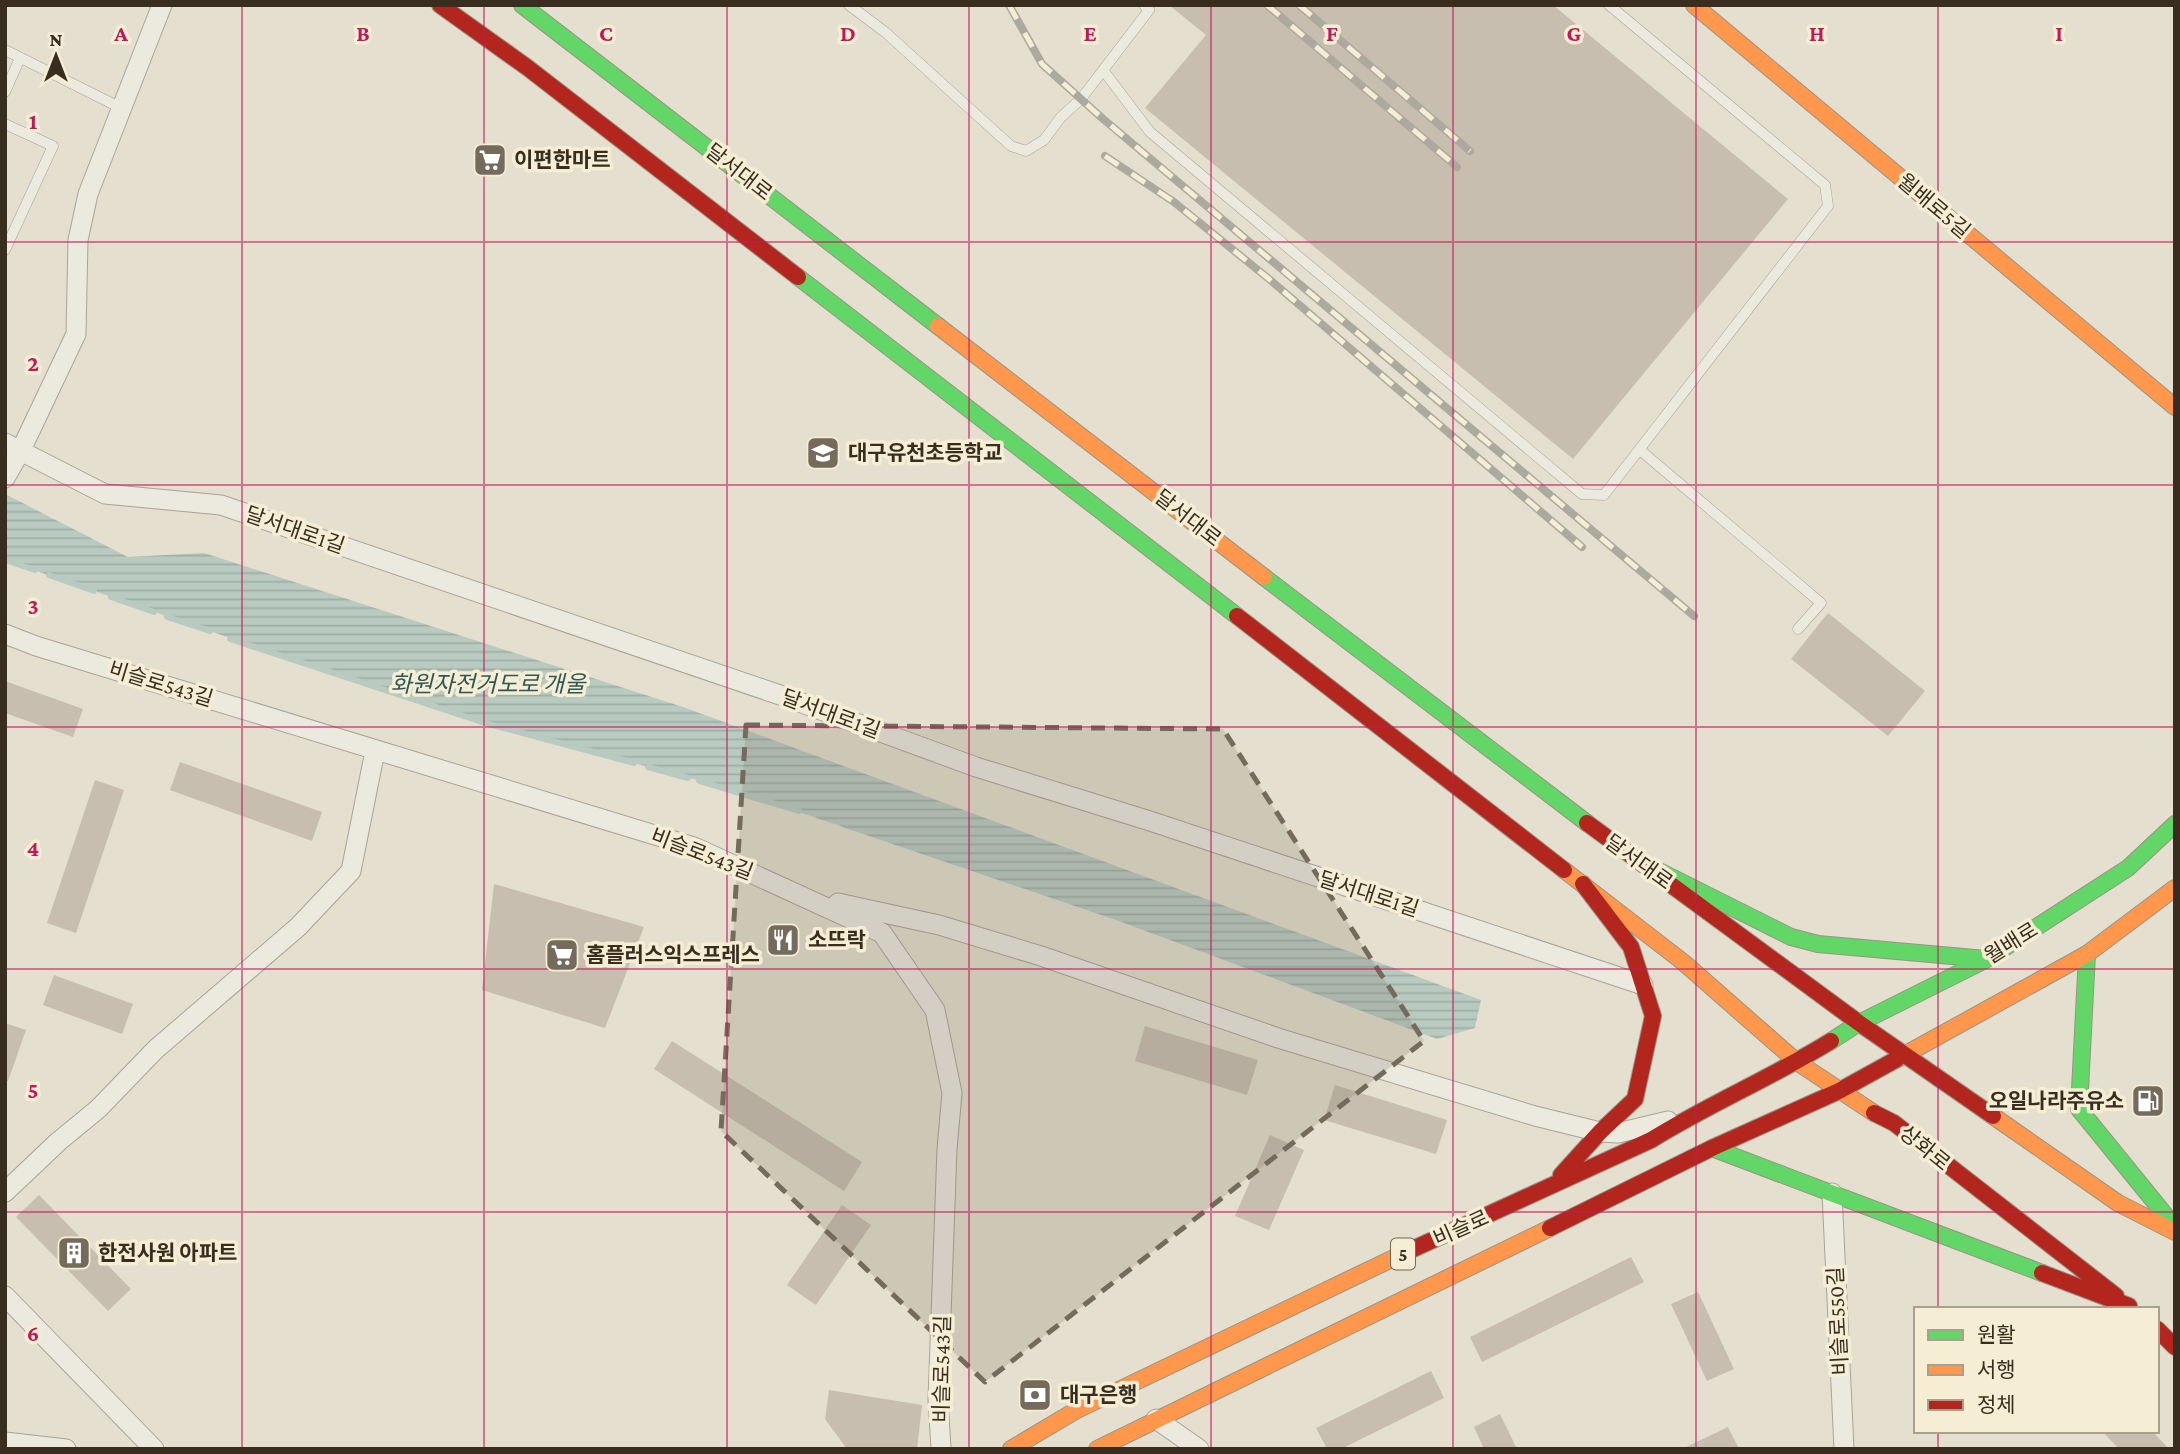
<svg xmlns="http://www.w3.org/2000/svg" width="2180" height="1454" viewBox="0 0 2180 1454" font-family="'Crimson Pro','Noto Sans KR',serif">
<defs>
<pattern id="water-rules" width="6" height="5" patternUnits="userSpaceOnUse" patternTransform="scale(1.75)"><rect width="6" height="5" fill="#b9cac1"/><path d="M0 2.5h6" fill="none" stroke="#a0aea5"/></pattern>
</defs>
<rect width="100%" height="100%" fill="#e4dfce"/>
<path fill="url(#water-rules)" d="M5 494 128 557 204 553 683 707 1481 1000 1475 1028 1437 1039 1116 920 793 810 723 787 485 723 253 646 5 560Z"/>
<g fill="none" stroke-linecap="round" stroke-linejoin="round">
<path stroke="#b9cac1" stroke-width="6" d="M5 560 35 570
M49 575 94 591
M111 597 154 612
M167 617 210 631
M230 639 485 723 634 763
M648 767 688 778
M699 781 799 811"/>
</g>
<path fill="#c8beaf" d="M1169 5H1553L1788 199 1573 459 1145 108 1206 35Z
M1828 613 1925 691 1888 736 1791 659Z
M5 681 83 709 73 737 5 713Z
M180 762 322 812 312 841 170 790Z
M95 780 124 790 76 933 47 923Z
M494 884 644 927 605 1028 482 990Z
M54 975 133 1004 122 1034 43 1005Z
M5 1023 26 1030 8 1081H5Z
M1145 1026 1258 1060 1247 1095 1135 1061Z
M672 1041 862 1162 844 1191 654 1069Z
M1335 1085 1447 1120 1436 1154 1324 1120Z
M1270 1135 1304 1150 1269 1230 1235 1216Z
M39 1195 131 1289 108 1311 16 1217Z
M842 1205 871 1225 816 1305 787 1285Z
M1631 1257 1644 1282 1482 1362 1470 1337Z
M1698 1292 1734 1369 1707 1381 1671 1304Z
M1431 1371 1444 1398 1341 1449H1327L1316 1428Z
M829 1390 922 1405 917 1449H847L825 1419Z
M1500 1414 1517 1449H1484L1474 1427Z
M1728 1427 1739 1449H1682Z
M2102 1431H2152L2169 1449H2119Z"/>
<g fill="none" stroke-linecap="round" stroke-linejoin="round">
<defs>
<path id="lane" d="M849 5 885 32 1011 146 1026 151 1044 140 1061 117 1081 99 1149 10 1144 5
M5 50 121 108
M1103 70 1150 132 1582 494 1604 495 1828 206 1825 185 1609 5
M5 92 20 58
M5 124 53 146 5 250
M1640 450 1821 603 1798 629"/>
<path id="street" d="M5 443 105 494 221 505 780 695 976 767 1150 821 1643 985
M5 478 21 450 76 334 78 240 88 194 162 5
M5 634 36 646 694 847 882 933 935 1010 952 1093 947 1149 938 1399 941 1449
M838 903 939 925 1041 956 1278 1038 1535 1116 1600 1132 1618 1133 1668 1121
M5 1192 59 1141 98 1109 156 1049 298 927 351 871 373 761
M1832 1193 1844 1449
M5 1296 154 1449
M1156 1419 1199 1449
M5 1442 66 1449"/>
<path id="fast" d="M522 5 938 326
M798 277 1237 616
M1264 577 1587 823
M1635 859 1791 937 1818 944 1986 959
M2087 954 2079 1109 2175 1227
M1831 1041 1859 1023 1987 959 2128 868 2175 824
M1712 1148 2042 1273"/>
<path id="slow" d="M1694 5 2175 407
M938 326 1264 577
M1564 870 1683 962 1797 1062 1874 1113
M1897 1059 2087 954 2175 888
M1993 1116 2118 1203 2175 1232
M1011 1449 1075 1411 1400 1255
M1097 1449 1550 1228"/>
<path id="jam" d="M440 5 528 68 798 277
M1237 616 1564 870
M1587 823 1859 1023 1993 1116
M1874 1113 1894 1123 2116 1296
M1561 1175 1600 1132 1635 1099 1653 1016 1631 947 1583 884
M1550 1228 1712 1148 1839 1091 1897 1059
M1400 1255 1651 1140C1709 1104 1773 1077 1831 1041
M2042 1273 2129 1306
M2157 1329 2175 1347"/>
</defs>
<use href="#lane" stroke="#a9a497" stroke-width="11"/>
<use href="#street" stroke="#a9a497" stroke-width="21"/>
<use href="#fast" stroke="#999386" stroke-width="18"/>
<use href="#slow" stroke="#999386" stroke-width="18"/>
<use href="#jam" stroke="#999386" stroke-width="18"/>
<use href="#lane" stroke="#ece9df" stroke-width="10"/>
<use href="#street" stroke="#ece9df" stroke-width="19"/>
<use href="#fast" stroke="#63d668" stroke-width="16"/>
<use href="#slow" stroke="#ff974d" stroke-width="16"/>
<use href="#jam" stroke="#b3261e" stroke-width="16"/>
<defs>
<path id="rail" d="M1009 5 1042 64 1102 118 1694 616
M1267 5 1457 167
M1299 5 1470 151
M1105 156 1174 202 1269 279 1582 547"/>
</defs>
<use href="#rail" stroke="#aca99f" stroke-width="8"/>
<use href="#rail" stroke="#f5eed4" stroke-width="5" stroke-dasharray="16" stroke-linecap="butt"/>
</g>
<path fill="#746b5c" fill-opacity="0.2" stroke="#746b5c" stroke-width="5" stroke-dasharray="14 9" stroke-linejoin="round" d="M746 725 1223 729 1424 1041 985 1382 721 1131Z"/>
<path fill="none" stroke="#c2185b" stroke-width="2" stroke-opacity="0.55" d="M242 5V1449M484 5V1449M727 5V1449M969 5V1449M1211 5V1449M1453 5V1449M1696 5V1449M1938 5V1309M5 242H2175M5 485H2175M5 727H2175M5 969H2175M5 1212H2175M1938 1431V1449"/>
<defs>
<symbol id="supermarket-square" viewBox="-11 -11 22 22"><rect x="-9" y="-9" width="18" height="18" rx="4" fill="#746b5c" stroke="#f5eed4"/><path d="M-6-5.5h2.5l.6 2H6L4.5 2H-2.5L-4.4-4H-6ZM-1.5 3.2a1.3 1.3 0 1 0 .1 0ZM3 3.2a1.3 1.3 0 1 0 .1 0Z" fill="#fff"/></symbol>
<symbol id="school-square" viewBox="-11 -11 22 22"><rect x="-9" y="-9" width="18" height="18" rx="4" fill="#746b5c" stroke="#f5eed4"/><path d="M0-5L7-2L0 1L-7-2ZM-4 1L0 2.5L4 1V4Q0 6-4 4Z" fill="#fff"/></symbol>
<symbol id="restaurant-square" viewBox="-11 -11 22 22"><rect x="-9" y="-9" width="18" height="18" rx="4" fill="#746b5c" stroke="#f5eed4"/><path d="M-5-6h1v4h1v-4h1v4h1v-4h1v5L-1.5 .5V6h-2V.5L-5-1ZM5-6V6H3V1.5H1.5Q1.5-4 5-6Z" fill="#fff"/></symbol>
<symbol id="fuel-square" viewBox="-11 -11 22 22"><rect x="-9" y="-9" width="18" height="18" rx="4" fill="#746b5c" stroke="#f5eed4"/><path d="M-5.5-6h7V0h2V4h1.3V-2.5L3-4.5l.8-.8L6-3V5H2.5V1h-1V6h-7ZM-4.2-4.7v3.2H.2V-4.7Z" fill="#fff"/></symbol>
<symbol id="building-square" viewBox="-11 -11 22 22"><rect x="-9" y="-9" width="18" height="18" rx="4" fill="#746b5c" stroke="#f5eed4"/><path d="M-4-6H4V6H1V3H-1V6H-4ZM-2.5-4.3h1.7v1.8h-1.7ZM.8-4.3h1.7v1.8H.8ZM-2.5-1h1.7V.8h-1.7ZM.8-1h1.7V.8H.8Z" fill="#fff"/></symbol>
<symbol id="bank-square" viewBox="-11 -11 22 22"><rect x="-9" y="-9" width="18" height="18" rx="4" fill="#746b5c" stroke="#f5eed4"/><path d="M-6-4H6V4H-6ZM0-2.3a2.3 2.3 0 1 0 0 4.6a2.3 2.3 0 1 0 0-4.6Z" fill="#fff"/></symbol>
</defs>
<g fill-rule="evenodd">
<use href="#supermarket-square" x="471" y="141" width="38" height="38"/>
<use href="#school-square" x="804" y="434" width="38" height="38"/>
<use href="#restaurant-square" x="764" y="921" width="38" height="38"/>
<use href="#supermarket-square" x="543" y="936" width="38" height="38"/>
<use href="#fuel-square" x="2129" y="1082" width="38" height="38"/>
<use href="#building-square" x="55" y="1234" width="38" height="38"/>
<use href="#bank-square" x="1016" y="1376" width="38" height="38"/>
</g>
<g text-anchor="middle" stroke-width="7" stroke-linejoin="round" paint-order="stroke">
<rect fill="#f5eed4" stroke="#716755" stroke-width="2" x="1391" y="1238.5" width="24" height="31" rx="5"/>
<g font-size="19" font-weight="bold" fill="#382d1f">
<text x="1403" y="1261">5</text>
</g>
<g font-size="21" font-weight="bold" fill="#382d1f" stroke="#f5eed4" text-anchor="start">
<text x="514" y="167">이편한마트</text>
<text x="848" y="460">대구유천초등학교</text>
<text x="808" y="947">소뜨락</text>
<text x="586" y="962">홈플러스익스프레스</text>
<text x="2124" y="1108" text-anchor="end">오일나라주유소</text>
<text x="98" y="1260">한전사원 아파트</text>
<text x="1060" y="1402">대구은행</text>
</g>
<g font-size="21" fill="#382d1f" stroke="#f5eed4">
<text transform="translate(739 172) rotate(38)" y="7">달서대로</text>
<text transform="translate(1934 206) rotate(40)" y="7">월배로5길</text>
<text transform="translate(1188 518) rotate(38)" y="7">달서대로</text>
<text transform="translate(295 530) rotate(19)" y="7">달서대로1길</text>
<text transform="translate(161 684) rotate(17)" y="7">비슬로543길</text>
<text transform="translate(831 714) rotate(20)" y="7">달서대로1길</text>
<text transform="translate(702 854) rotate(21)" y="7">비슬로543길</text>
<text transform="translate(1639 862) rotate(36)" y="7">달서대로</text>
<text transform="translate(1369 894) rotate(18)" y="7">달서대로1길</text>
<text transform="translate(2011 943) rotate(-32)" y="7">월배로</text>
<text transform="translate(1925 1148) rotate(39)" y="7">상화로</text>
<text transform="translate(1461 1228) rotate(-24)" y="7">비슬로</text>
<text transform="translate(1838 1321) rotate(-93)" y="7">비슬로550길</text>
<text transform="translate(942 1369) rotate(-89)" y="7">비슬로543길</text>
</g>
<g font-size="23" font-style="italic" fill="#2e5758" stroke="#f5eed4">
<text x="488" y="692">화원자전거도로 개울</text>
</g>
</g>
<g font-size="23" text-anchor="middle" font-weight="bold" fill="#c2185b" stroke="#f5eed4" stroke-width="7" stroke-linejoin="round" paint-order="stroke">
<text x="121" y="41">A</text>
<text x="363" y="41">B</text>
<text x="606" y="41">C</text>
<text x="848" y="41">D</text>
<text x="1090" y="41">E</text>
<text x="1332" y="41">F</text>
<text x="1574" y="41">G</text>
<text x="1817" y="41">H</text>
<text x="2059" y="41">I</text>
<text x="33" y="129">1</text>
<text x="33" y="371">2</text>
<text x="33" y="614">3</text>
<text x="33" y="856">4</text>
<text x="33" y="1098">5</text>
<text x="33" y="1341">6</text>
</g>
<rect width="2180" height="1454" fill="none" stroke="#382d1f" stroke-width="14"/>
<rect x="1914" y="1307" width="245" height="126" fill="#f5eed4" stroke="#a9a18c" stroke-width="2"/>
<rect x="1928" y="1330" width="35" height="10" fill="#63d668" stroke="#a9a18c" stroke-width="2"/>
<text x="1977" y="1342" font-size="21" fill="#382d1f">원활</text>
<rect x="1928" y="1365" width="35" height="10" fill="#ff974d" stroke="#a9a18c" stroke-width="2"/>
<text x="1977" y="1377" font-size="21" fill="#382d1f">서행</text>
<rect x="1928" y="1400" width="35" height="10" fill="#b3261e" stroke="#a9a18c" stroke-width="2"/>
<text x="1977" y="1412" font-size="21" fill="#382d1f">정체</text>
<g transform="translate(56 56)" stroke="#f5eed4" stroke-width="5" paint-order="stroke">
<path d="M0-5L12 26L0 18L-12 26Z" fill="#382d1f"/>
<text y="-10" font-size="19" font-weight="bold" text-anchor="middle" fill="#382d1f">N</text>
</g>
</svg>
